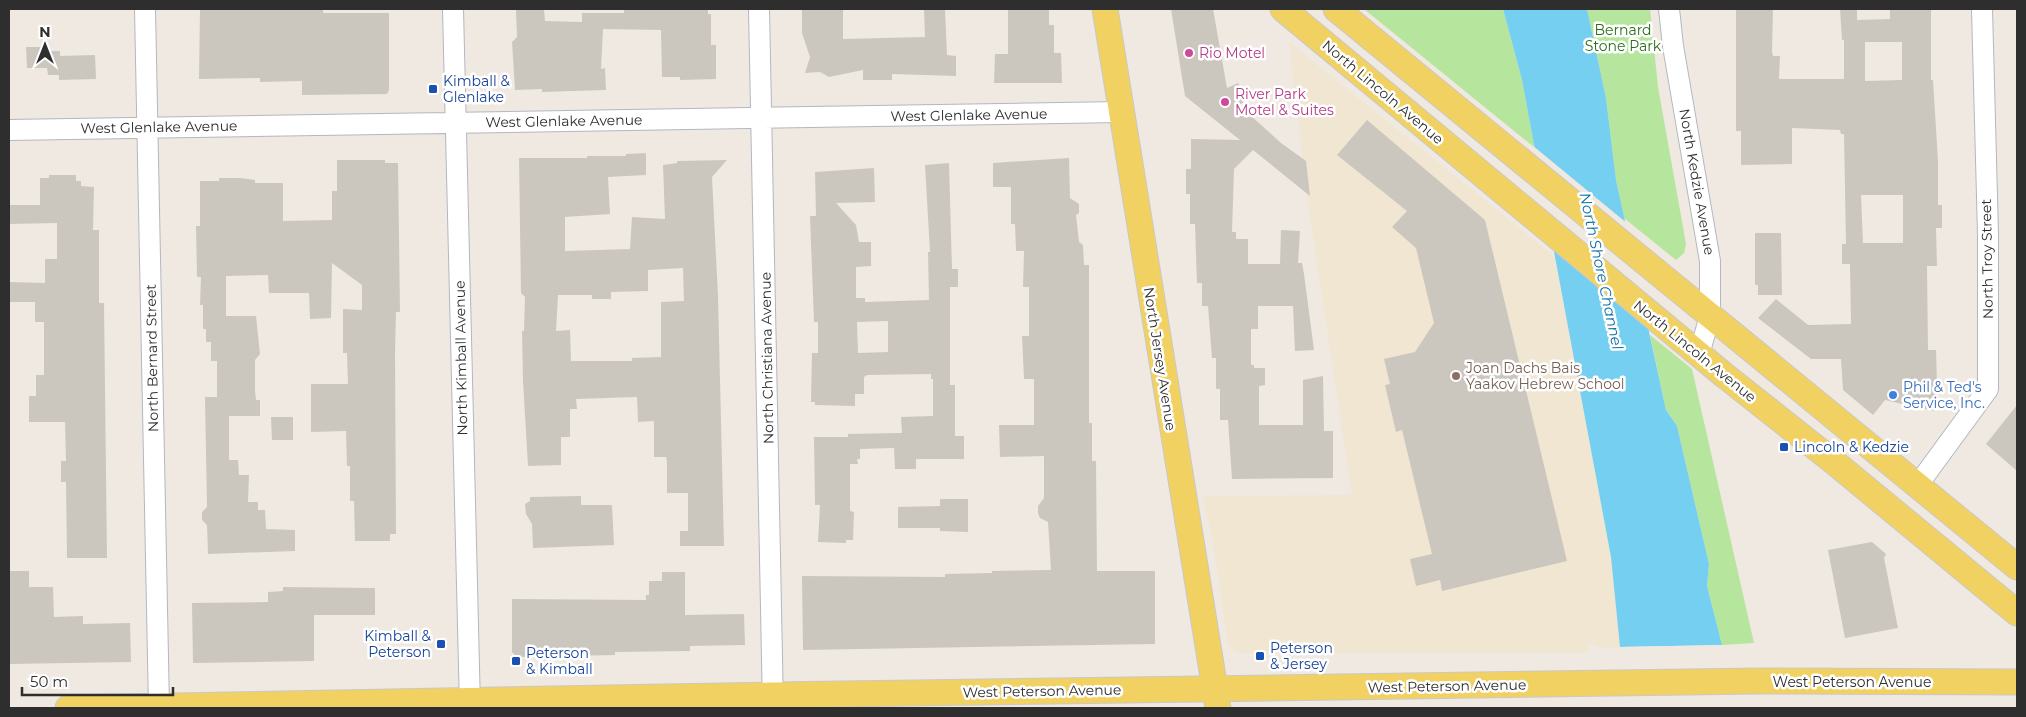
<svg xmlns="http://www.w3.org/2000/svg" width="2026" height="717" viewBox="0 0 2026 717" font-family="Montserrat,sans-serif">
<rect width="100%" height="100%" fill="#efe9e1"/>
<path fill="#f0e6d1" d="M1289 42 1555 257 1611 557 1620 647 1603 648 1587 642 1589 653H1239L1232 650 1228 643 1214 548 1203 496 1352 495 1308 203Z"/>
<path fill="#b6e59e" d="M1364 9H1503L1522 80 1535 148Z
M1587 9H1650L1658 87 1686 244 1684 253 1676 260 1624 218 1616 180 1606 98Z
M1650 335 1692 369 1754 643 1722 645 1707 586 1709 564 1677 426 1666 410Z"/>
<path fill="#75cff0" d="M1503 9H1587L1606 98 1616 180 1666 410 1677 426 1709 564 1707 586 1722 645 1620 647 1611 557 1522 80Z"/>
<path fill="#efe9e1" d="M1532 145 1628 224 1651 329 1551 247Z
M1725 645 1723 648H1715L1728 708H1663L1649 649 1620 650 1617 647Z"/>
<path fill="#cbc7bf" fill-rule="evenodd" d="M200 9H323V13H389V90L387 94 302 95V81L260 82V78L199 79Z
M544 9 545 21 582 22V13H624V10L654 9 708 10V14H711V45H716V79L680 80V77H662L661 30 603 29 601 69 605 68 606 90 542 92V89L515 90 512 42 517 37 516 10Z
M924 9H945L947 55 956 56V76L892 74V80H863V70L829 77 820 72 805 73 810 57 802 33V10H843V39L925 37Z
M1008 9H1049V25H1054V53H1061L1062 83H994L995 54H1008Z
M1171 9H1213L1227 88 1238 83 1248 99 1239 105 1281 143 1306 161 1310 196 1253 150 1234 169 1232 232H1236V239H1248V264H1280L1281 230 1300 231 1298 263H1302L1304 274 1314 350 1295 351 1293 306H1258V329H1251V365H1254V368H1265V385L1259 386V425H1303V380L1323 376 1324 431H1333V478L1232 479 1228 420H1220V389H1216V358H1212L1208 306H1202V283H1197L1195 224H1190V194H1186V169H1191V139L1240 140 1185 96Z
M1736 9H1773L1772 52 1773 56H1780L1779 79H1844V40H1842L1840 9H1857V20L1890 19V9H1931V80H1933L1938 161V205H1942V228H1936L1937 266H1927L1928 350H1936L1937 385 1939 386 1934 411 1885 400 1873 415 1843 390 1841 359H1811L1758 318 1776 299 1808 325 1851 324 1850 264H1842V244H1846L1844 134H1841L1840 130 1792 128V164L1741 165V131H1736ZM1865 42H1902V80L1865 81ZM1861 195H1903V243H1863Z
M26 47H48V51H60V56L95 55 96 79 59 80V75H48L47 68H27Z
M1367 120 1485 220 1567 561 1442 591 1440 580 1416 586 1410 559 1432 554 1402 430 1396 432 1385 385 1390 384 1384 359 1415 352 1434 323 1416 248 1392 227 1407 211 1337 155Z
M646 153V175L608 177 610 214 565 217V251L630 249 632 217 665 219 663 165 677 163V161L727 160 712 177 718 296 724 546H680V531H688V493H667V462L666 457H654V421L638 422 637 397 576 399 577 409H570V437H561V465L528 466 523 381 522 331H524L525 297 521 293 519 158H587V156H626V154ZM683 268 684 301 661 302V357L632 358V361H571L570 330 556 331 558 295H592V299H611V292L648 291V270Z
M1069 158 1070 198 1079 204V213L1076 215 1079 242 1083 245 1084 265H1089V423H1092V461H1096L1097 571H1155V644L803 650 802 576 945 577V574L992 573V571L1051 570 1048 522 1040 518 1038 513V506L1044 498V456L1000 457 999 425H1034V379H1024L1022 336H1029V287H1023L1024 251H1016L1015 224H1011V187H993V163Z
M337 160H385V163H398L400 312H396L395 352 396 534H390V541H355L354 501H350V466H347L346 431 311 432V384H348L347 353H343V309L362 310V285L332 263 331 318 310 319 309 293H269L268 275 226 276V316H256L260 354 255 360V391L256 400H260V416H229V460H238L239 475H249L248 502H258V510H265L266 529 295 530V551L208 554 207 525 202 520V512L207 507 205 397H217V361H211V342H206V329H203V305H200L201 277H197L196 226H200V181H219V178H241L255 180V183H283V221L332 220V191H337Z
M949 163 952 269H958V287H950V385H955V436H964V459H916V469H895L894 448 860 449V459H857L858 464H850V511L854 512 853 540H846V543L818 542 820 505H815L814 437H848V434L902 433 901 417 933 416V379H931V374L867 375 864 377V394H855V406L815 405V402H811L812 353H818V322H814L810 216H816L815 172 874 168 875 202 836 203 856 225 859 242H871V266L856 267V298H865V302L929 300 928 252H930L925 165ZM888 321V352L858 353 857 322Z
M49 175H76V181H81V186L94 187 93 230H99V303H104L107 558H67L66 482H61V461H66L65 422H29V396H36V375H44V322H35V302H9V282L45 283V259H57V223L9 224V205H40V178H49Z
M1755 233H1781L1782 295H1758V285H1755Z
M2017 405V471L1986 444Z
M271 417H293V440H272Z
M581 496V505H612L614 545 533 548 532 524 526 514 525 504 530 501V497Z
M940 499H968V532L940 531V528H898V507L940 506Z
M1872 542 1886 554 1884 558 1898 628 1845 638 1828 550Z
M9 571H29V587H53L54 617 83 616V624L130 623 131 662 9 664Z
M662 572H685V615L744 614 745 645 690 646V651L615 652V655L517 657 512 652V599L646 600V595H649V581H662Z
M283 587 375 588V615H314V661L193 663 192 603 268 602V592L283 591Z"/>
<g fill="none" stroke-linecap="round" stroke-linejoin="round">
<defs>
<path id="minor" d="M145 9 159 708
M453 9 470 708
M759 9 773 708
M1669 9 1673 46 1710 261V316L1699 354
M9 130 1120 112
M1917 486 1988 389V234L1982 9"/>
<path id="major" d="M1105 9 1218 708
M1283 9 1724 375 1834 462 2017 613
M1336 9 2017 567
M68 708 772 695 1758 681 2017 682"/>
</defs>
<use href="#minor" stroke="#b4b7c1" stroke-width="22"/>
<use href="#major" stroke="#c9c9c9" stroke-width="27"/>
<use href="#minor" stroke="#fff" stroke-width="20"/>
<use href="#major" stroke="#f2d163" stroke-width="25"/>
</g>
<g fill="#d1479c" stroke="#fff" stroke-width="2">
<circle cx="1189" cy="53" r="5"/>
<circle cx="1225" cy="102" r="5"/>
</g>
<g fill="#1a4fb4" stroke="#fff" stroke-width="2">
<rect x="428" y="84" width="10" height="10" rx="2.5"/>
<rect x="1779" y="442" width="10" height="10" rx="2.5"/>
<rect x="436" y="639" width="10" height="10" rx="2.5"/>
<rect x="1255" y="651" width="10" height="10" rx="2.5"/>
<rect x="511" y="656" width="10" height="10" rx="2.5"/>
</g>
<circle fill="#8d6e63" stroke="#fff" stroke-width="2" cx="1456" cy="376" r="5"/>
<circle fill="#3f7fe0" stroke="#fff" stroke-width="2" cx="1893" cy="395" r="5"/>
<g text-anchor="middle" stroke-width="5" stroke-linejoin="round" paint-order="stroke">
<g font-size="14" fill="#2c6e1b" stroke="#fff">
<text x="1623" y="35">Bernard<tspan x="1623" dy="16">Stone Park</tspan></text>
</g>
<g font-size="14" fill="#b23c85" stroke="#fff" text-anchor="start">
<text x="1199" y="58">Rio Motel</text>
<text x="1235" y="99">River Park<tspan x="1235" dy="16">Motel &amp; Suites</tspan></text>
</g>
<g font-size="14" fill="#164399" stroke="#fff" text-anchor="start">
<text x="443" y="86">Kimball &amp;<tspan x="443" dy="16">Glenlake</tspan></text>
<text x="1794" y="452">Lincoln &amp; Kedzie</text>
<text x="431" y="641" text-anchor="end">Kimball &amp;<tspan x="431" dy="16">Peterson</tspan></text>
<text x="1270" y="653">Peterson<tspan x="1270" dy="16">&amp; Jersey</tspan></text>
<text x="526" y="658">Peterson<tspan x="526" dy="16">&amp; Kimball</tspan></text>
</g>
<g font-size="14" fill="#2e2e2e" stroke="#fff">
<text transform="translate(1383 92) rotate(40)" y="5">North Lincoln Avenue</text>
<text transform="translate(969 115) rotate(-1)" y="5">West Glenlake Avenue</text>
<text transform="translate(564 121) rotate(-1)" y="5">West Glenlake Avenue</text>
<text transform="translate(159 127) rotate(-1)" y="5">West Glenlake Avenue</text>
<text transform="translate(1697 182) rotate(80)" y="5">North Kedzie Avenue</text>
<text transform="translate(1987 259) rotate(-91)" y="5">North Troy Street</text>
<text transform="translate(1695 351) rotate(39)" y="5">North Lincoln Avenue</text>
<text transform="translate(152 358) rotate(-91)" y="5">North Bernard Street</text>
<text transform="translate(461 358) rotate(-91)" y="5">North Kimball Avenue</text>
<text transform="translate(767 358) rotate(-91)" y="5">North Christiana Avenue</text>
<text transform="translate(1160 359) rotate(81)" y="5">North Jersey Avenue</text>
<text x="1852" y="687">West Peterson Avenue</text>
<text transform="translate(1447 686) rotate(-1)" y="5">West Peterson Avenue</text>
<text transform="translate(1042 691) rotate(-1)" y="5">West Peterson Avenue</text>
</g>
<g font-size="14" fill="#785e54" stroke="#fff" text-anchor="start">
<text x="1466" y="373">Joan Dachs Bais<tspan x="1466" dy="16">Yaakov Hebrew School</tspan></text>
</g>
<g font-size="14" fill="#366cbe" stroke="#fff" text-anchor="start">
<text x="1903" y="392">Phil &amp; Ted's<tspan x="1903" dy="16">Service, Inc.</tspan></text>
</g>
<g font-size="15" font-style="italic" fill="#0d6fa3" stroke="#fff">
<text transform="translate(1601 271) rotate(78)" y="5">North Shore Channel</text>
</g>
</g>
<rect width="2026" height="717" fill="none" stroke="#2e2e2e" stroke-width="20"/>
<g transform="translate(45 45)" stroke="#ffffff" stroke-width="4" paint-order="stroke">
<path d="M0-4L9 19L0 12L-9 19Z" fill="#2e2e2e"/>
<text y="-8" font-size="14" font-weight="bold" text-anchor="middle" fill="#2e2e2e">N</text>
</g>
<path d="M22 687v8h151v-8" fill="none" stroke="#2e2e2e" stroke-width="2.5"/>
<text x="30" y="687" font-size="15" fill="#2e2e2e" stroke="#ffffff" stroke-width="4" paint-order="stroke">50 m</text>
</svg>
